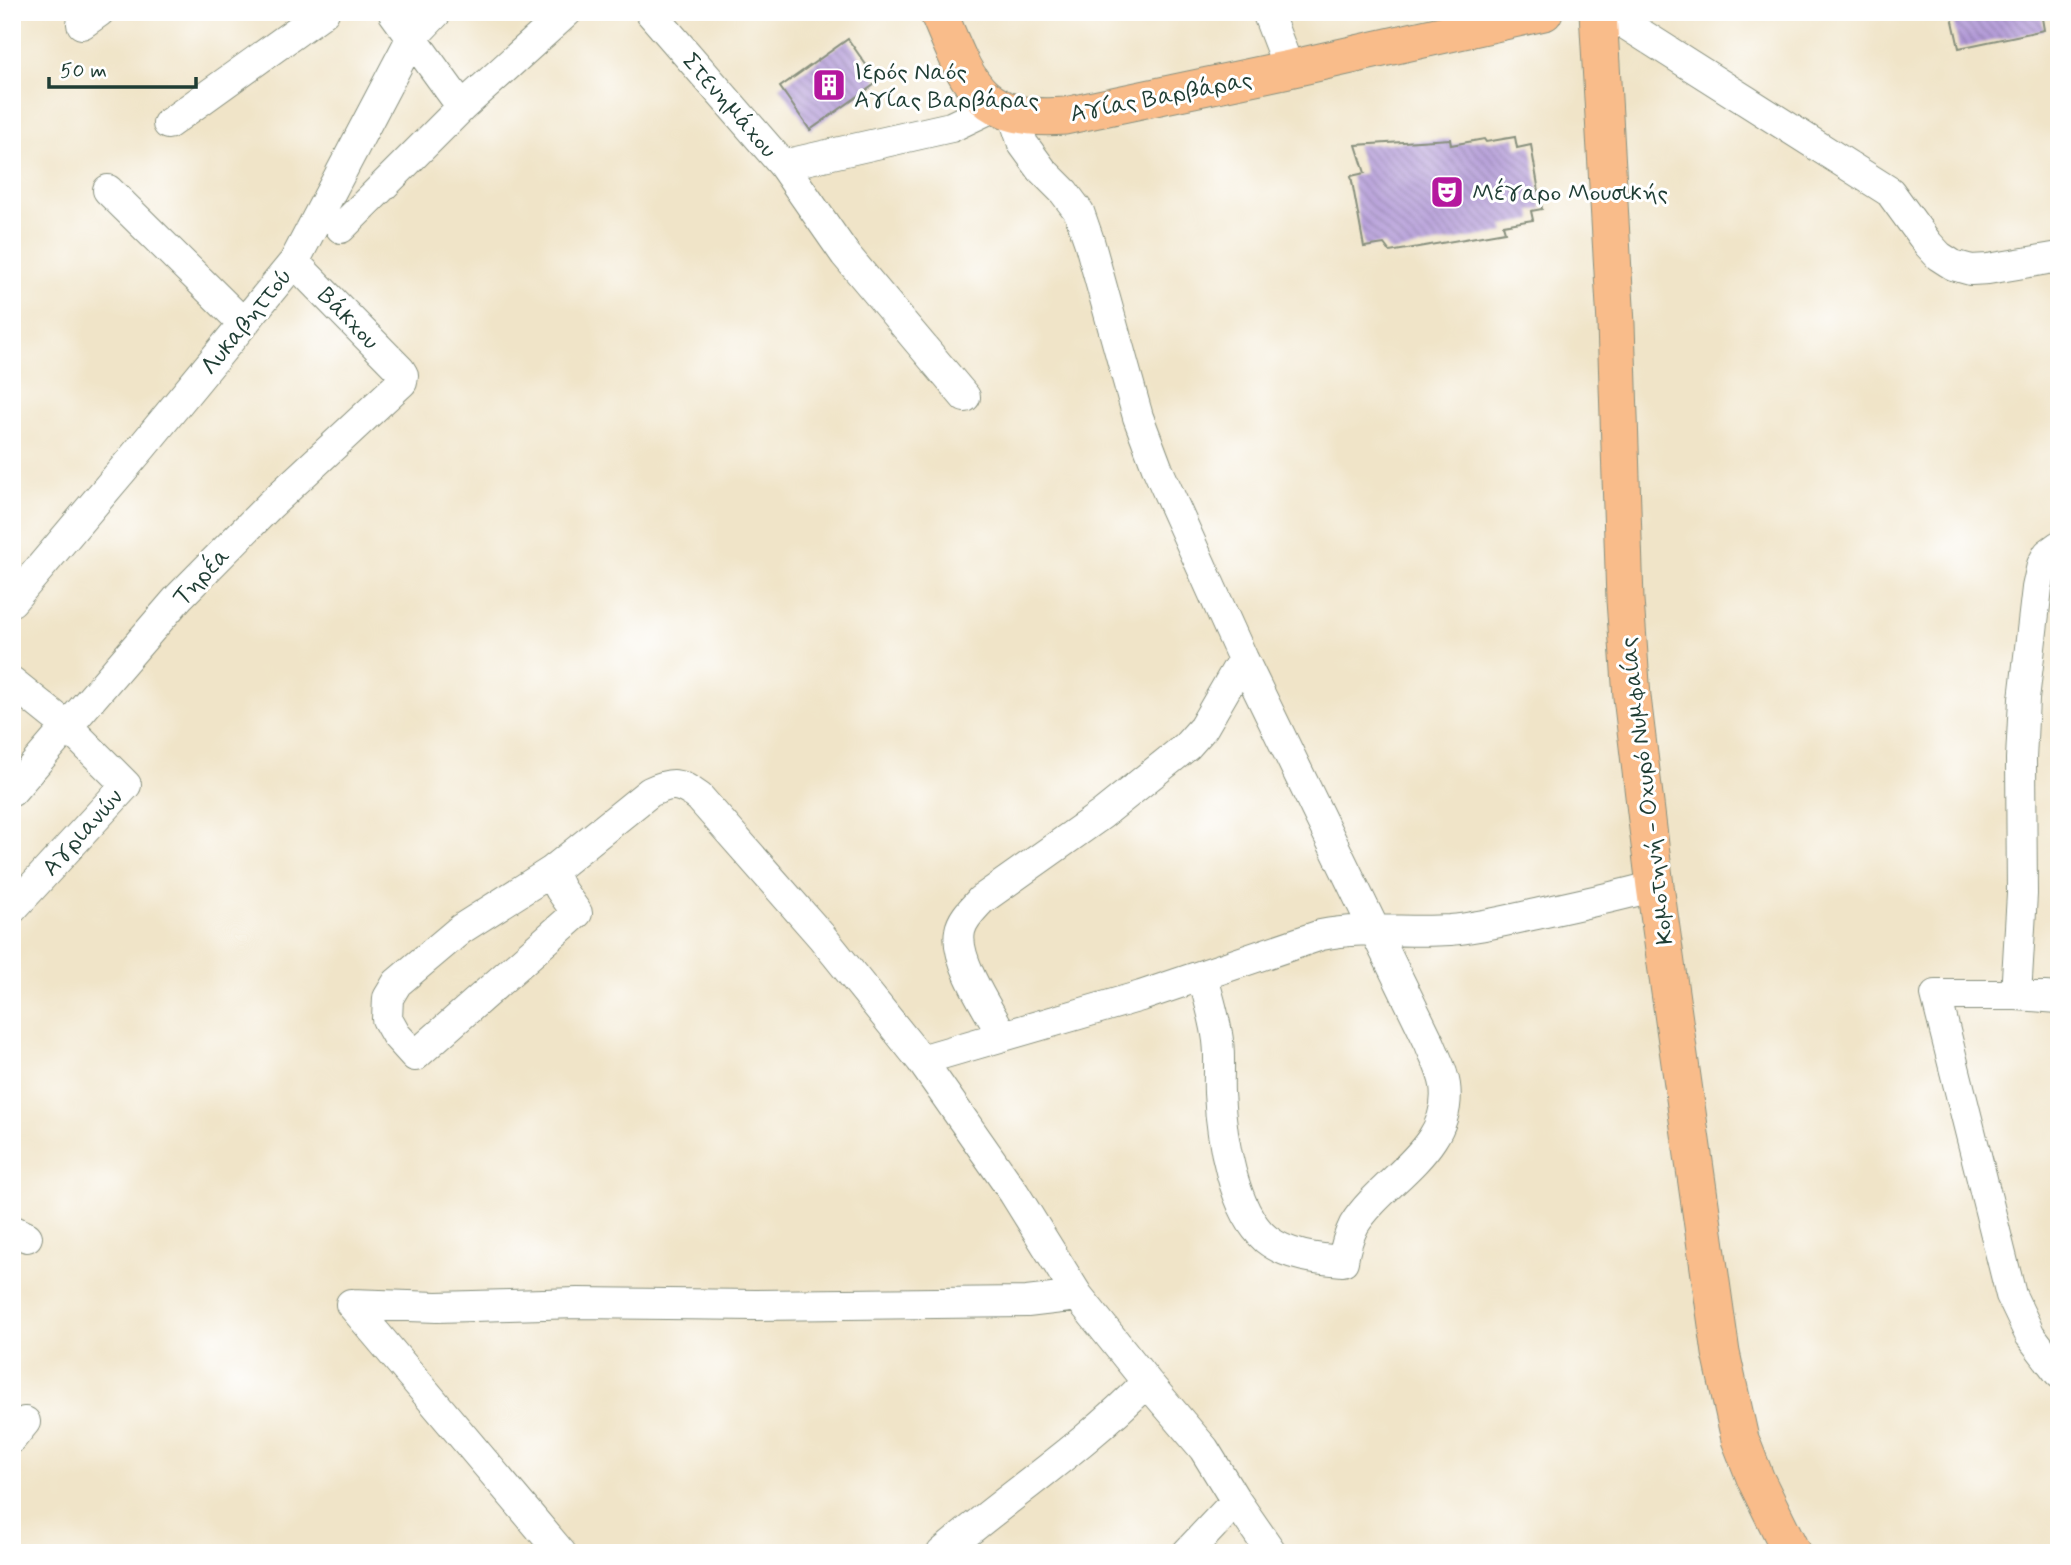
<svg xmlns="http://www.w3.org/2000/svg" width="2071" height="1565" viewBox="0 0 2071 1565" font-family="Mynerve,sans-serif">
<defs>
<pattern id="building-back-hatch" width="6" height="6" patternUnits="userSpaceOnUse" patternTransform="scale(1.75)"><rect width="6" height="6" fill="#b097d6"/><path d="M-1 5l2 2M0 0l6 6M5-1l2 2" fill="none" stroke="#8f7cae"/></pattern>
</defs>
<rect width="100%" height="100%" fill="#fff"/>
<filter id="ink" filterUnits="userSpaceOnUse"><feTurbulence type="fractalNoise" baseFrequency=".0143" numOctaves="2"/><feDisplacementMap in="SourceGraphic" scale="14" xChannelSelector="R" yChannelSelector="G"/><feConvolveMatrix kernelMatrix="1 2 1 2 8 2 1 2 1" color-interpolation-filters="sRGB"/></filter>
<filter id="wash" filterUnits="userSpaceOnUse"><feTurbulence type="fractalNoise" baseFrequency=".00686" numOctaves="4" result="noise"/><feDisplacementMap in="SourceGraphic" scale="28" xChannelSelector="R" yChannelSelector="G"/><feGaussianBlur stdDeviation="1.57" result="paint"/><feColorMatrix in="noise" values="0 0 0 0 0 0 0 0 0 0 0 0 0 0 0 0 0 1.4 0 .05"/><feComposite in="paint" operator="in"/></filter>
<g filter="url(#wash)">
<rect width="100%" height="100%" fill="#f0e4c8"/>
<g id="blocks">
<path fill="url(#building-back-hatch)" d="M1951 12H2041L2044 30 1959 48Z
M848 39 878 82 810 130 780 87Z
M1515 137 1517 148 1531 145 1542 209 1531 211 1533 220 1503 225 1505 232 1390 252 1384 244 1364 247 1351 176 1365 173 1356 145 1450 139 1451 145 1484 139 1486 142Z"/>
</g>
</g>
<g filter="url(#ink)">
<use href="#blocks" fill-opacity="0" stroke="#88907e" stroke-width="2"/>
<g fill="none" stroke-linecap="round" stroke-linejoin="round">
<defs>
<path id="minor" d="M393 12 462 107
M650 12 783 165 845 254 965 397
M1267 12 1289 69
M1611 12 1627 25 1890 192 1928 244 1939 256 1953 265 1971 270 1988 269 2059 257
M82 24 99 12
M1013 114 1023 144 1042 170 1064 192 1079 212 1089 241 1138 417 1158 470 1243 659 1430 1044C1435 1057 1443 1071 1445 1085 1454 1149 1382 1179 1354 1225 1348 1237 1345 1248 1343 1261 1317 1259 1287 1256 1266 1239 1233 1211 1221 1135 1219 1093 1218 1074 1221 1054 1217 1034 1214 1015 1208 996 1203 977
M168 124 324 12
M783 165 951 127 995 106
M108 190 244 324
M341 228 462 107 567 12
M12 601 142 447 294 262 411 39 437 12
M12 682 68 727 126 785 12 909
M12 791 179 597 270 505 402 382 403 375 400 370 294 262
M552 871 560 889 577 913 415 1056 396 1035 387 1019 388 998 397 983 461 929 552 871 650 792C672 782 679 782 699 797L822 937 921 1060 1014 1193 1078 1296 1147 1382 1204 1449 1236 1501 1272 1553
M2016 995 2022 894 2021 759 2024 699 2037 588 2042 565 2048 554 2059 546
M2059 998 2016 995H1936L2011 1295 2030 1335 2059 1373
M1003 1036C990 1012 954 960 960 931 962 919 973 909 981 900L1101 815 1187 746 1203 728 1243 659
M921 1060 1141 996 1321 935C1364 926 1406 933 1450 930 1482 927 1513 919 1545 912 1582 904 1619 896 1655 886
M12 1230 27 1237
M351 1304 437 1307 578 1303 756 1305 1027 1302 1078 1296
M351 1304 561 1553
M12 1438 25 1422
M942 1553C1010 1495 1085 1446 1147 1382
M1187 1553 1236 1501"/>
<path id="major" d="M938 12C968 82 978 123 1065 116L1289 69 1544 12
M1598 12 1616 324 1625 600 1632 697 1655 886 1721 1353 1740 1439 1756 1480 1792 1553"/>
</defs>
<use href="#minor" stroke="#88907e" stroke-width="32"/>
<use href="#major" stroke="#88907e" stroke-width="39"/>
<use href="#minor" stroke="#fff" stroke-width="30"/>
<use href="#major" stroke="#f9bc8a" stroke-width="37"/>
</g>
</g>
<defs>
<symbol id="building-square" viewBox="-11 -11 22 22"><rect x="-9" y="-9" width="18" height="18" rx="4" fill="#b5179e" stroke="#fff"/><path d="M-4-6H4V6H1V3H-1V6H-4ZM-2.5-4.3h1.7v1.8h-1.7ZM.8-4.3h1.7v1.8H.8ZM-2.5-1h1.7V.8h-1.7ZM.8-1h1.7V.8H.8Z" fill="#fff"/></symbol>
<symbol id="theatre-square" viewBox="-11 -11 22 22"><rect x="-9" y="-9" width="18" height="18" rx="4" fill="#b5179e" stroke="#fff"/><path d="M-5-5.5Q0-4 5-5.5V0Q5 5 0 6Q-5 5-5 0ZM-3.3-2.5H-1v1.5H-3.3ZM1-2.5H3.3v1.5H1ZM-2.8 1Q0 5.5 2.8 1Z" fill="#fff"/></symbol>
</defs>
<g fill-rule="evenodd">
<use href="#building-square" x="810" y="66" width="38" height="38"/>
<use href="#theatre-square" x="1428" y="173" width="38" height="38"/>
</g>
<g text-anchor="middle" stroke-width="6" stroke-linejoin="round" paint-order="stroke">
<g font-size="24" fill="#1f3d34" stroke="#fff" text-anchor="start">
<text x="854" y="79">Ιερός Ναός<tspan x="854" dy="28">Αγίας Βαρβάρας</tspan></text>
<text x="1472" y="200">Μέγαρο Μουσικής</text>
</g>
<g font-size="24" fill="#1f3d34" stroke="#fff">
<text transform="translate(1161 96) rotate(-11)" y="8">Αγίας Βαρβάρας</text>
<text transform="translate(730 105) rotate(49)" y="8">Στενημάχου</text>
<text transform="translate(349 318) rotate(46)" y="8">Βάκχου</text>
<text transform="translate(246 321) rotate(-51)" y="8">Λυκαβηττού</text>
<text transform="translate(201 576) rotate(-46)" y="8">Τηρέα</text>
<text transform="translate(1646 791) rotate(-97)" y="8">Κομοτηνή - Οχυρό Νυμφαίας</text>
<text transform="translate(82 832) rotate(-48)" y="8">Αγριανών</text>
</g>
</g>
<rect width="2071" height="1565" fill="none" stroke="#fff" stroke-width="42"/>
<path d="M49 77v10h147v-10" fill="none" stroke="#1f3d34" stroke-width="3.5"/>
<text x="60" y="77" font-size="21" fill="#1f3d34" stroke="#ffffff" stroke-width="5" paint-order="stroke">50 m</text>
</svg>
